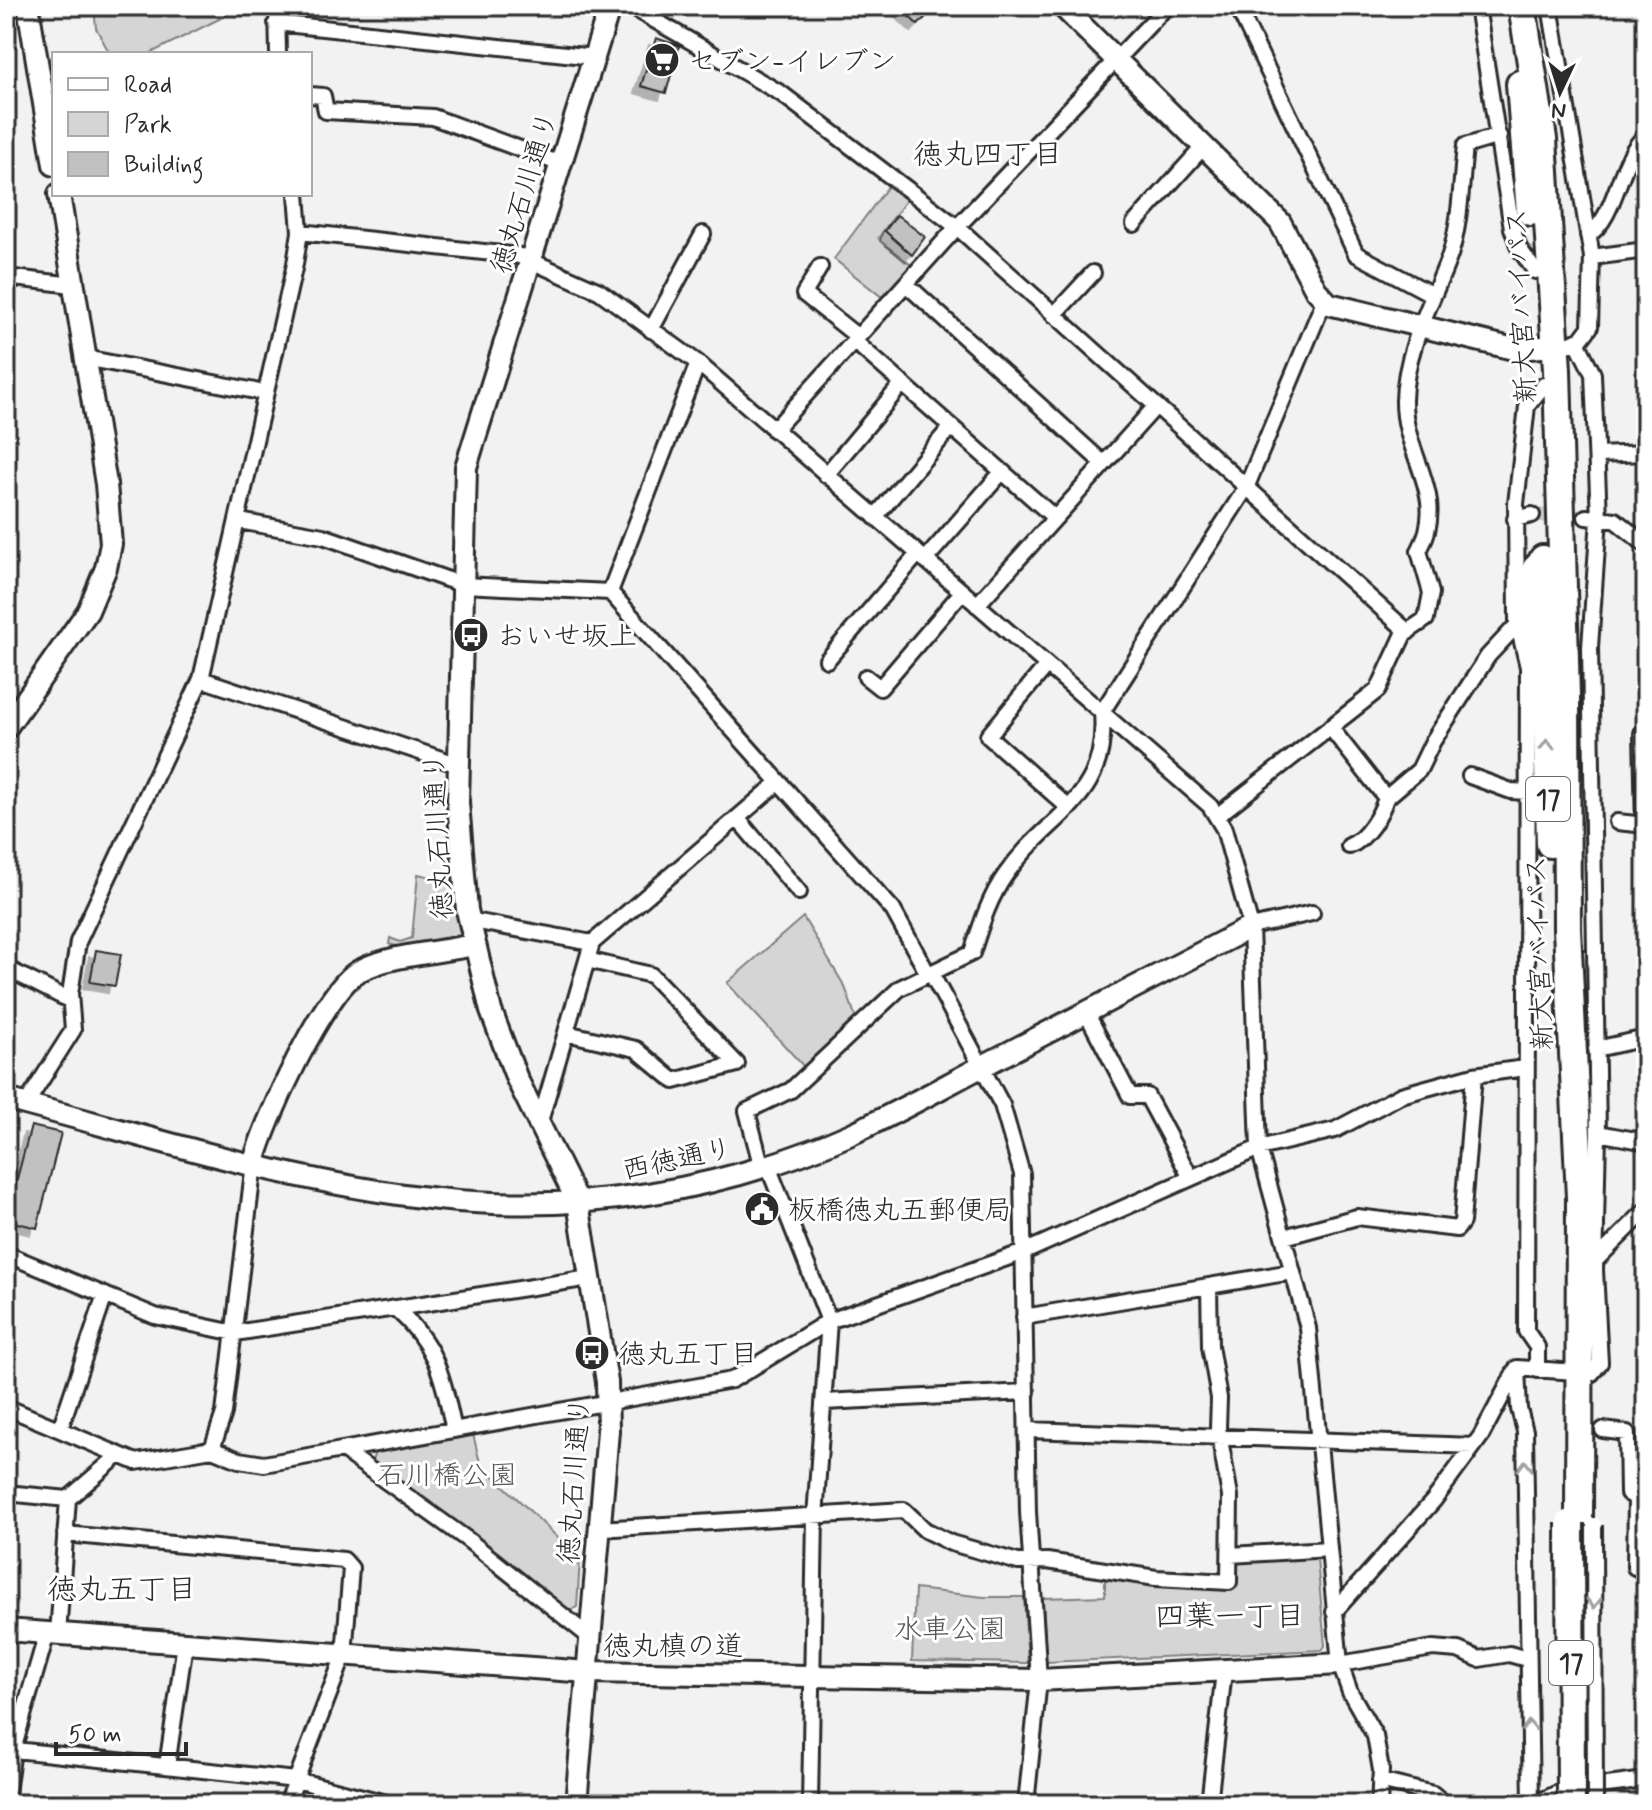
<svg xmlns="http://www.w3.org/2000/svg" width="1652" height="1810" viewBox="0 0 1652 1810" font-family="Mynerve,'Klee One',sans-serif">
<defs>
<filter id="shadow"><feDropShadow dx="-7" dy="7" stdDeviation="0" flood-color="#0004"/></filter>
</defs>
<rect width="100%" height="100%" fill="#f2f2f2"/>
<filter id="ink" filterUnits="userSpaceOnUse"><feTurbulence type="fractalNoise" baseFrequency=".0125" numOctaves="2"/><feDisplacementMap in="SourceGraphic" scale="16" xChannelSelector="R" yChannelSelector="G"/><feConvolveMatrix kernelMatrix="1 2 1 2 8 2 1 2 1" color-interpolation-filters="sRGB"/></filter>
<g filter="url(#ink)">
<path fill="#d5d5d5" stroke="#808080" stroke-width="2" d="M94 6H245L149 54H110L96 28Z
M889 185 907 199 882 233 880 241 911 265 883 298 834 259Z
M418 874 455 882 463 937 399 947 389 944 390 938 400 942 412 938Z
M803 917 845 987 857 1021 806 1069 727 983Z
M473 1434 480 1463 580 1559 577 1607 568 1612 474 1535 371 1463 375 1453Z
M1312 1556 1317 1559 1325 1646 1322 1650 1046 1662 1043 1598 1105 1596V1577L1138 1584 1232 1589 1234 1569 1241 1561Z
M915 1589 984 1597H1024L1028 1663 912 1661Z"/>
<path fill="#c1c1c1" stroke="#2b2b2b" stroke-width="2" filter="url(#shadow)" d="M898 6H936L918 25Z
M656 38 679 46 666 93 641 86Z
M897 215 925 237 912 255 885 231Z
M96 950 121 954 115 986 90 982Z
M31 1126 61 1133 37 1228 6 1220Z"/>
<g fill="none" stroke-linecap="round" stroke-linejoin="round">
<path stroke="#cacaca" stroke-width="14" stroke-dasharray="14 7" stroke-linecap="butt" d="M1532 515 1586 517"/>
<defs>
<path id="street" d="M277 6 278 54
M630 6 782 94 957 227 1408 632
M1237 6 1356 254 1433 295
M1477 6 1512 228 1519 248 1535 271
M1550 6 1592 257 1590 327 1581 339 1568 345
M276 23 594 57
M310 95 323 96 326 111 433 117 561 164
M1134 224 1204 146
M300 232 520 256 599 291 698 363 1210 806 1224 829 1251 927 1259 1148 1308 1328 1340 1664 1350 1692 1375 1736 1381 1770 1379 1804
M1588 235C1617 218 1618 159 1646 135
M1592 257 1646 250
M820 267 804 294 858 337
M6 277 73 285
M906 284 1104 464
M1054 315 1093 273
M651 330 703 234
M854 341 1055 518
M85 358 265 393
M774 430 957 227 1167 6
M1597 455 1646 453
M826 475 902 384
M875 517 951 427
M1586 517 1615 520 1646 545
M1515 519 1532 515
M239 521 323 536 463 585 610 592 893 910 928 974
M925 560 1002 472
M610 592 698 363
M977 605 1156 406
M1528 655 1527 577 1531 565 1543 553
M827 660 918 554
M1047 665 988 736 1069 808
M866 677 880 688 962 592
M201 679 459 765
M1330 727 1386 798 1419 770 1433 741 1488 656 1517 625
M1642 733 1644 825
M1470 776 1511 791 1527 792
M1217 816 1378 690 1404 634 1426 619 1431 593 1419 551C1450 495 1403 456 1404 400 1405 349 1433 301 1450 255 1461 221 1461 181 1465 146L1499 136
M737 818 799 892
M1617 822 1646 825
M1349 846C1366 840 1381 814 1386 798
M468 920 592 943
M1251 927 1312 913
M6 968 69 1000
M931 973 1002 1105 1022 1174 1028 1512 1039 1680 1026 1804
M1086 1012 1130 1096H1147L1191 1178
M566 1033 636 1049 674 1081 737 1064 651 975 587 960
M1596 1049 1646 1038
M26 1104 73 1030 70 994 78 942 201 679 295 264 300 232 297 194
M539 1125 592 943 779 782
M1598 1133 1646 1142
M768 1166 829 1321 815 1517 810 1804
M762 1168 747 1111 791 1090 900 988 972 953C981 925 989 898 1006 874 1050 812 1109 801 1102 712L1246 488 1324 301
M1284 1237 1357 1217 1457 1229 1462 1222 1474 1075
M6 1254 155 1316 235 1333 590 1278
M1595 1261 1646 1210
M395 1308C438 1346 442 1377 454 1430
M1024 1317 1292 1272
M1517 1368 1592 1373 1600 1363 1595 1270 1598 1133 1590 647 1599 518 1593 374 1577 342
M1517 1368 1519 1409 1525 1431 1531 1804
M1537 1370V1347L1526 1331 1528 667 1517 621 1516 504 1527 406 1544 385
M824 1402 1027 1392
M6 1407 136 1462 212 1449 239 1460 264 1464 732 1380 829 1321 1024 1252 1259 1148 1335 1130 1401 1095 1474 1075 1525 1068
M60 1429 105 1295
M1028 1430 1474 1446
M1603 1430 1627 1433 1628 1493 1636 1498 1635 1567 1646 1571
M212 1449 224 1413 254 1163
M344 1451 468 1540 591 1638
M6 1493 68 1499 119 1455
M599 1529 904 1510 925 1530 951 1543 1018 1562 1047 1561 1156 1578 1229 1582 1230 1496 1218 1428 1219 1398 1210 1346 1209 1286
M65 1534 344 1560 351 1568 344 1655 287 1804
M1230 1555 1329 1549
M1334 1612 1434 1500 1481 1436 1517 1368
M58 1634 68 1499
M1340 1664 1433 1648 1458 1650 1479 1659 1509 1654 1527 1659
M6 1749 296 1780 390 1804
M167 1766 185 1643
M1380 1781 1433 1794 1445 1804
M6 1799 13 1750 47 1633
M1209 1804 1224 1671
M1534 1804 1562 1791 1646 1780"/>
<path id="secondary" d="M28 6 54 165
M1062 6 1280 222 1316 290 1329 304 1514 349 1556 346
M6 728 88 611 106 568 111 544 106 484 59 194
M6 1099C148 1136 292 1184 438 1199 579 1214 721 1192 851 1134 903 1110 953 1081 1004 1055 1086 1012 1169 970 1251 927
M254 1163C263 1124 325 989 359 971 392 954 437 953 473 945
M6 1630 588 1672 1039 1680 1340 1664
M576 1804 608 1431 607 1382 578 1203 517 1079 491 1011 467 910 458 803 466 467 610 6"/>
<path id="highway" d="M1522 6 1543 139 1557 370 1566 696 1567 929 1580 1197 1579 1523
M1520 84 1530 212
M1543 559 1550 844"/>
</defs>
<use href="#street" stroke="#2b2b2b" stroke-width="20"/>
<use href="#secondary" stroke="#2b2b2b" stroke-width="26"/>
<use href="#highway" stroke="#2b2b2b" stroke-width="32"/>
<use href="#street" stroke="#fff" stroke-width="14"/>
<use href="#secondary" stroke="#fff" stroke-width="20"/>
<use href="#highway" stroke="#fff" stroke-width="26"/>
<defs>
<path id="street-bridge" d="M1594 1525 1595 1804"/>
<path id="highway-bridge" d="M1570 1523 1571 1804"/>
</defs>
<use href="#street-bridge" stroke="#2b2b2b" stroke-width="20" stroke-linecap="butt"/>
<use href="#highway-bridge" stroke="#2b2b2b" stroke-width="32" stroke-linecap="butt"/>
<use href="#street-bridge" stroke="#fff" stroke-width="14"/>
<use href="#highway-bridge" stroke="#fff" stroke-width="26"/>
</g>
<defs><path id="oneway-chevron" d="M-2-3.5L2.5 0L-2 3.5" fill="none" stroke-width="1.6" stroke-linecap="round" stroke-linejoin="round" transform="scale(2)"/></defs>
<g stroke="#a0a0a0">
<use href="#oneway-chevron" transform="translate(1547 745) rotate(-91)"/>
<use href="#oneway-chevron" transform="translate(1525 1466) rotate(-91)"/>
<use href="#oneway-chevron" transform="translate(1594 1603) rotate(90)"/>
<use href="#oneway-chevron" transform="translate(1529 1726) rotate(-92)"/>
</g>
</g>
<defs>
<symbol id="supermarket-disc" viewBox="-11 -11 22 22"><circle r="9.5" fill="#2b2b2b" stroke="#fff"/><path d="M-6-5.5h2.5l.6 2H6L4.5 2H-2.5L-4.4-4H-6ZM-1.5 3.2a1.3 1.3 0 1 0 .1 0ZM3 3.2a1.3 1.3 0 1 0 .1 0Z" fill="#fff"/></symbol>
<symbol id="bus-disc" viewBox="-11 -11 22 22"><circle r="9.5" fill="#2b2b2b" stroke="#fff"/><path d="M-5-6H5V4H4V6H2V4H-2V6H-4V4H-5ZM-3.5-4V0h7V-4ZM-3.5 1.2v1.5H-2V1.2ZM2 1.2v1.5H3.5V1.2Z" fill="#fff"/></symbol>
<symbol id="civic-disc" viewBox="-11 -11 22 22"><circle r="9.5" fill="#2b2b2b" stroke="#fff"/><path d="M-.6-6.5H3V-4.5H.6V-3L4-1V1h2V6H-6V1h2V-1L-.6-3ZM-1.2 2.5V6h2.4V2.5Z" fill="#fff"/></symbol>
</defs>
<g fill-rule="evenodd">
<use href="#supermarket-disc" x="642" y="40" width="40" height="40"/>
<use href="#bus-disc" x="451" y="615" width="40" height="40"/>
<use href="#civic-disc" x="742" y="1189" width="40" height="40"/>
<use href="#bus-disc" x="572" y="1333" width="40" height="40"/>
</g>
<g text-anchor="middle" stroke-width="6" stroke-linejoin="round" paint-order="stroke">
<g fill="#fff" stroke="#6b6b6b" stroke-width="2">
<rect x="1526" y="777" width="44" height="44" rx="6"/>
<rect x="1549" y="1641" width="44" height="44" rx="6"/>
</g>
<g font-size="26" font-weight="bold" fill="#2b2b2b">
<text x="1548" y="808">17</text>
<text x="1571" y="1672">17</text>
</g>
<g font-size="28" fill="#2b2b2b" stroke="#fff" text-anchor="start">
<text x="688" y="70">セブン-イレブン</text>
<text x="497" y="645">おいせ坂上</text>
<text x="788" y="1219">板橋徳丸五郵便局</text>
<text x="618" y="1363">徳丸五丁目</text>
</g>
<g font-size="28" fill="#2b2b2b" stroke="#fff">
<text transform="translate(523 192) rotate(-73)" y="10">徳丸石川通り</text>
<text transform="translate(1520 306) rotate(-93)" y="10">新大宮バイパス</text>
<text transform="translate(437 836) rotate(-93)" y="10">徳丸石川通り</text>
<text transform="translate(1538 953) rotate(-92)" y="10">新大宮バイパス</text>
<text transform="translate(677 1158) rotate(-12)" y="10">西徳通り</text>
<text transform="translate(573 1480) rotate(-86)" y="10">徳丸石川通り</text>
<text x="673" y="1655">徳丸槙の道</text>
</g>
<g font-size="28" fill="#565656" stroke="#fff">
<text x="447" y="1484">石川橋公園</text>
<text x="950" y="1638">水車公園</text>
</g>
<g font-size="30" fill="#2b2b2b" stroke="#fff">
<text x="988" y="164">徳丸四丁目</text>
<text x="122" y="1599">徳丸五丁目</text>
<text x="1230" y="1626">四葉一丁目</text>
</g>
</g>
<rect width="1652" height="1810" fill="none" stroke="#fff" stroke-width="32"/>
<rect x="16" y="16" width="1620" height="1778" fill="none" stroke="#2b2b2b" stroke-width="3" filter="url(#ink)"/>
<rect x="52" y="52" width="260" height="144" fill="#ffffff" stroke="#aaaaaa" stroke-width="2"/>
<rect x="68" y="78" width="40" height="12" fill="#ffffff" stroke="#aaaaaa" stroke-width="2"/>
<text x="124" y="92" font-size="24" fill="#2b2b2b">Road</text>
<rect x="68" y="112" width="40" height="24" fill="#d5d5d5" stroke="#aaaaaa" stroke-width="2"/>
<text x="124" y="132" font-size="24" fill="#2b2b2b">Park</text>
<rect x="68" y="152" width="40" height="24" fill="#c1c1c1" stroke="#aaaaaa" stroke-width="2"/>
<text x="124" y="172" font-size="24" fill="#2b2b2b">Building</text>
<g transform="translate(1560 92) rotate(184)" stroke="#ffffff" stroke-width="6" paint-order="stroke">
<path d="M0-6L14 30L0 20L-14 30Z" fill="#2b2b2b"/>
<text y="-12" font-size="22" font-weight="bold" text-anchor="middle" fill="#2b2b2b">N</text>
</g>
<path d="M56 1742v12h130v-12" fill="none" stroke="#2b2b2b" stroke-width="4"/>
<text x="68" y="1742" font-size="24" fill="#2b2b2b" stroke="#ffffff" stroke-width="6" paint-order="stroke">50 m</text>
</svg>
